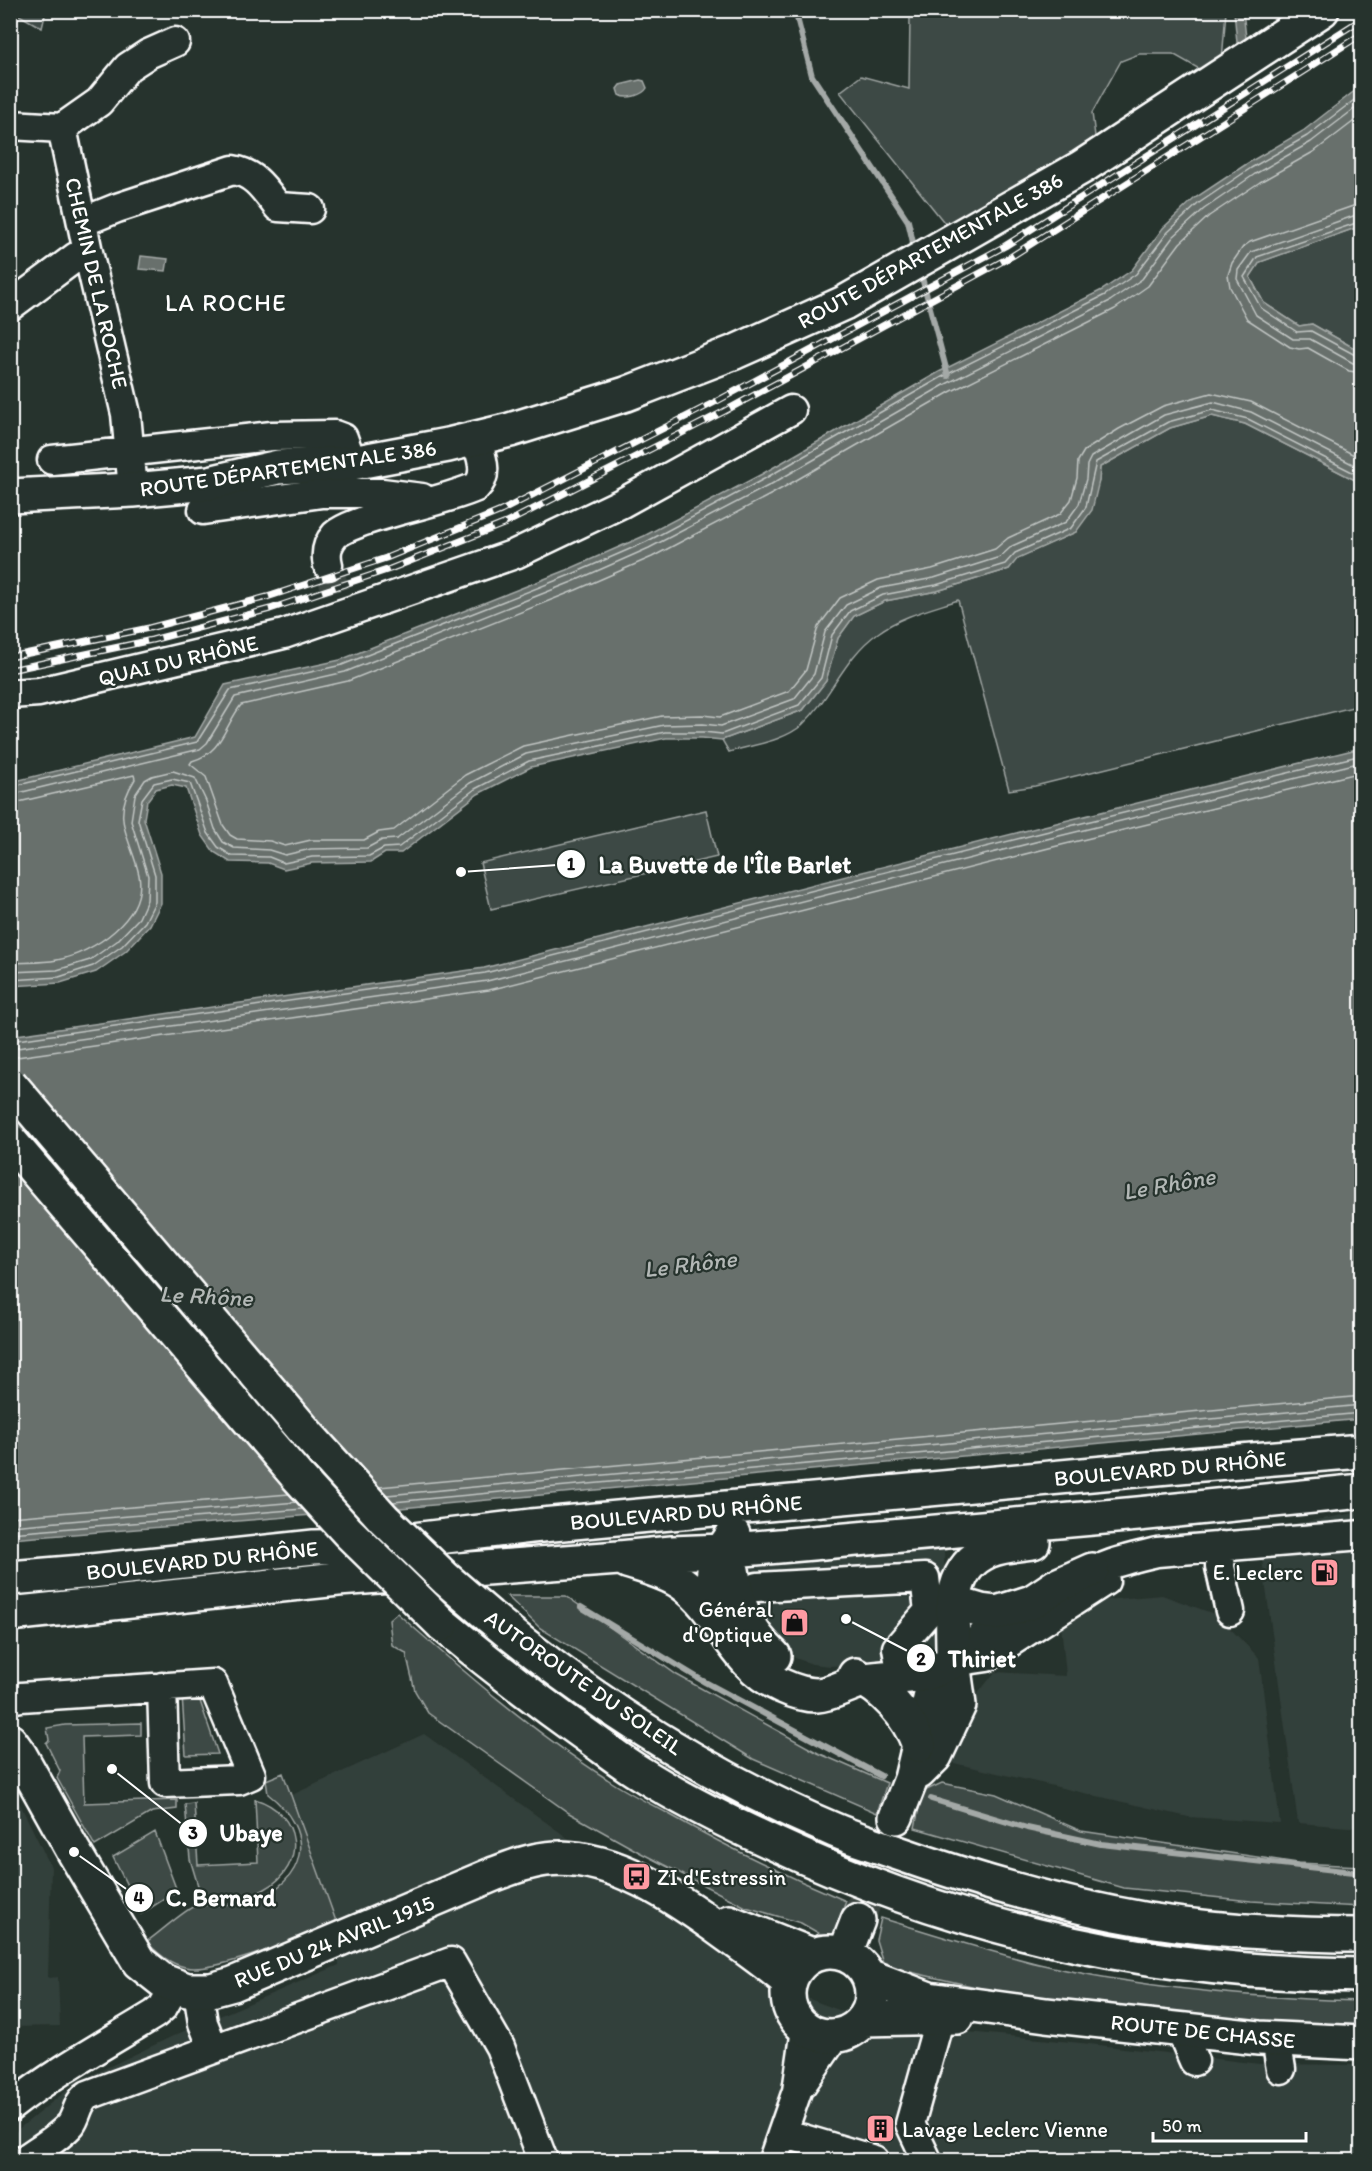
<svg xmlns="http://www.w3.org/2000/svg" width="1372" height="2171" viewBox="0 0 1372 2171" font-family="Itim,sans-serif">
<rect width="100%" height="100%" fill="#26332d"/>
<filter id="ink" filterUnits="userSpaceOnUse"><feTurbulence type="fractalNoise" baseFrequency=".0167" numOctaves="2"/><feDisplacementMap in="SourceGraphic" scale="12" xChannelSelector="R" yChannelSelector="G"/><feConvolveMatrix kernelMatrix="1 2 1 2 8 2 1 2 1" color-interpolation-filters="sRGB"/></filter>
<g filter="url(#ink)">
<path fill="#333f3a" d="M1361 1512V1828L1298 1823 1258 1530Z
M944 1547 945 1630 938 1652 920 1660 830 1666 812 1664 795 1658 776 1647 743 1585 751 1564 918 1551Z
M1162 1595 1217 1615 1259 1658 1280 1823 1188 1817 945 1761 972 1701 995 1672 1066 1676 1061 1624 1093 1601Z
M424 1734 770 1984 873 2023 1081 2043 1260 2064 1361 2065V2160H11V2135L77 2082 175 2035 339 1965 337 1924 292 1795Z
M11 1790 20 1804 51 1867 48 1978 58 1977 60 2026 11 2027Z"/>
<path fill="#3e4944" stroke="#9ea4a2" stroke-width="1.5" d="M12 11H46L42 28Z
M908 11H1226L1222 60 1201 70 1173 54H1139L1121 61 1092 113 1096 144 947 226 840 92 861 76 909 89 910 16Z
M1361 226V352L1312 324 1299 326 1264 303 1250 277 1260 262Z
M1212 416 1245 424 1361 483V705L1035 786 1009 790 958 600C931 609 901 616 878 633 843 658 832 697 802 725 784 741 752 745 729 752L722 740 803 710 826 681 838 638 854 616 885 601 937 591 1009 569 1017 558 1076 532 1099 481 1100 467 1170 428Z
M706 810 717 857 491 909 480 863Z
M507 1596H566L677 1675 818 1753 887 1783 877 1813 753 1759 540 1628Z
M397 1613C464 1672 532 1731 607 1779 626 1792 647 1802 667 1813 725 1846 784 1875 846 1901L834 1934H820L801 1923 746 1907 639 1852 569 1813 428 1713 415 1691 406 1653 392 1645 389 1620Z
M198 1695 218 1754 186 1755 182 1696Z
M141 1723V1735L82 1737 84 1803 177 1800V1809L152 1812 95 1846 57 1778 60 1771 46 1743 49 1740 47 1728 65 1725Z
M283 1773 337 1924C306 1935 213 1975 185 1967 168 1963 159 1954 146 1942 157 1935 184 1910 195 1906 198 1905 204 1906 208 1905 222 1905 236 1905 250 1901 309 1882 316 1831 268 1794L266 1780Z
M942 1783 996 1794 1081 1831 1298 1863 1361 1866V1907L1251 1901 1124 1888 915 1828 922 1792Z
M255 1799C301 1813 308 1865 265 1889 247 1900 223 1898 202 1899L190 1859 185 1804 194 1803 198 1865 258 1862Z
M155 1832 177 1891 141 1914 113 1857Z
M881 1918C934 1934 986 1951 1039 1964 1145 1989 1253 1998 1361 2001V2031L1180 2018 998 1992 884 1966 876 1940Z"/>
<path fill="#67706c" stroke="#a4a9a7" stroke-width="1.5" d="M1234 11H1243L1247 47 1238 53Z
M640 80 644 81 647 88C643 95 627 100 619 95L617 89 620 85Z
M1361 86V226L1260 262 1250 277 1264 303 1299 326 1312 324 1361 352V483L1245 424 1212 416 1170 428 1100 467 1099 481 1092 510 1076 532 1018 558 1009 569 937 591 885 601 854 616 838 638 826 681 803 710 722 740 702 738H666L531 767 478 794 401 853H385L371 862 312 863 284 869 268 863 230 862 214 852 202 835 186 788 172 785 156 789 147 801 144 819 161 873V903L150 925 126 951 96 972 60 983 11 986V782L195 737 225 685 340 660 567 570 644 536 762 474 939 372 1102 290 1132 270 1163 228 1195 198 1248 163 1303 131Z
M141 256 168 259 166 271 139 269Z
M1361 748V1419L412 1507 11 1539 10 1036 484 968 1044 826Z"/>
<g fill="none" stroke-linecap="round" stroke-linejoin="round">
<path stroke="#c2c6c4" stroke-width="1.5" d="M1362 115 1315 151 1260 182 1209 216 1180 243 1148 286 1115 309 950 392 772 494 652 557 576 590 348 681 241 705C224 727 222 753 192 761L190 764 206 777 223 825 230 835 237 839 270 841 285 846 311 840H364L379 832 394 830 465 775 523 746 662 716 702 715 720 717 789 691 806 670 818 627 840 598 878 580 932 569 995 549 1008 538 1060 514 1071 500 1077 478 1078 461 1084 451 1119 429 1163 406 1211 393 1251 402 1362 459
M1362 204 1353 206 1250 242 1243 247 1232 263 1228 275 1230 287 1247 319 1290 347 1299 349 1308 348 1349 371 1362 373
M1362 213 1251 252 1238 270 1237 279 1256 315 1293 339H1310L1353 363 1362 364
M1362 221 1257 257 1244 277 1261 308 1297 332 1311 331 1357 356H1362
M10 787 197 742 230 690 342 665 570 575 646 542 764 479 942 377 1105 295 1136 274 1168 232 1199 203 1251 168 1307 136 1362 94
M10 795 200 749 207 743 235 697 345 672 572 582 649 548 768 486 946 384 1110 301 1142 279 1173 237 1204 209 1255 174 1311 142 1362 103
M10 804 134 775 135 779C109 820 131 836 139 875 147 918 93 953 57 960 42 963 25 962 10 963
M10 972 57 970 90 960 117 941 139 918 147 900 148 876 131 821 135 795 145 780 152 776 173 771 195 778 206 801 215 829 223 842 234 848 269 850 285 855 311 849 367 848 382 840 397 839 470 783 526 754 664 725 703 724 721 726 794 699 814 674 825 632 846 605 881 588 934 578 1000 557 1012 546 1066 522 1079 504 1086 479 1087 465 1091 457 1164 415 1213 402 1251 412 1362 469
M10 980 59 977 93 966 122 946 145 922 155 902V875L138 820 142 799 154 783 172 779 190 783 208 833 218 847 232 856 269 857 284 863 312 857 369 856 384 848 399 847 475 789 529 761 665 732H703L722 734 799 705 821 678 832 635 850 611 883 595 936 585 1005 564 1015 553 1071 528 1086 507 1096 462 1168 422 1212 410 1248 419 1362 477
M10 1041 485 973 1045 832 1362 755
M10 1049 487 981 1047 839 1362 762
M10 1058 489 990 1049 848 1362 772
M379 1487 1362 1396
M387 1495 1362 1405
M393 1502 1362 1413
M10 1517 289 1494
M10 1526 297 1502
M10 1533 303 1509"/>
<path stroke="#a4a9a7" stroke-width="6" d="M795 10 812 76 908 221 915 251
M920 270 948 376
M581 1607 703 1681 881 1776
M931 1799 1027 1828 1101 1844 1362 1873"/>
<path stroke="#3c4742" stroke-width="28" stroke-dasharray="28 14" stroke-linecap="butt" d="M328 565 337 595"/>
<path stroke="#3c4742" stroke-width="33" stroke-dasharray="33 16" stroke-linecap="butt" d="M858 1920 896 1817"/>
<defs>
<path id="minor" d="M10 125 62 128 88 252 126 414 133 490
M62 128 99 102 128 67 148 54 175 42
M82 222 117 208 233 170C255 173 265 190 278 207L310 209
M10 306 76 257 88 252
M52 460 272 436 335 435 343 438 352 463
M203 510 322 493H382L422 498
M328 565C325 553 327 544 335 535 343 528 354 525 364 521 401 508 440 502 476 487 490 474 480 454 476 438
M10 694 39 692 284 634 515 554 622 503 791 410
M1221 1546 1220 1567 1230 1611
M1074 1583C1099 1565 1127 1559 1157 1552L1362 1535
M757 1587 925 1578 929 1611 897 1648 902 1676
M953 1662 982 1636 1023 1619 1031 1613
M953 1662 987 1657 1105 1581
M10 1699 21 1697 213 1684 251 1775 239 1780 165 1783 162 1687
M198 1991 203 2023 213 2048
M1180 2029 1194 2061
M1276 2039 1281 2069
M802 2084 835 2036
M10 2107C56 2071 106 2044 155 2014L163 2007 175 1986
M783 2133 874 2160
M24 2160C39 2149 59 2138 71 2124 78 2114 77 2102 88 2095L451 1962 500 2047 543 2160
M773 2160 797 2091 806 2029
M927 2160 910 2124 940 2017"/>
<path id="major" d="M10 496 133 490 209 483 278 467 352 463 448 445 510 430 626 394 735 352 844 303 1082 167 1322 10
M10 1741 20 1755 74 1852 139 1962 163 1981 187 1990H211L233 1984 494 1874C511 1868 527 1861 546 1859 610 1851 678 1899 727 1935 748 1950 769 1965 789 1982
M919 1772 935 1756 959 1705 953 1662
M896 1817 911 1779 930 1699 953 1662
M729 1922 812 1955
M788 1994a42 42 0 1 1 84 0a42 42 0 1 1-84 0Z
M845 1954 858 1920
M868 1976 929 1999 1046 2015 1259 2038 1362 2043
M864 2019 957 2017"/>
<path id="highway" d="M627 1561C645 1567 666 1572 682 1583 723 1612 733 1665 782 1686 793 1691 805 1695 817 1695 833 1694 849 1683 865 1680 885 1676 908 1679 928 1673 937 1670 945 1665 953 1662 954 1622 944 1570 988 1551 1001 1545 1019 1544 1033 1542
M732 1570C738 1607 746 1630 774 1656
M10 1578 82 1572 314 1547 362 1546 531 1526 1190 1465 1362 1451
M954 1603 981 1611 997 1613 1032 1602 1056 1586 1092 1570
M10 1614 338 1579 619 1558 672 1553 722 1551 1138 1514 1362 1491
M489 1616C592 1702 708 1776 832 1829 852 1838 874 1844 895 1852 977 1881 1061 1905 1148 1920 1218 1931 1290 1935 1362 1935
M442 1624C490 1664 539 1702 590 1738 607 1750 623 1763 640 1773 681 1799 725 1821 769 1841 958 1930 1154 1974 1362 1975
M721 1626C717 1606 709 1583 716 1563 719 1553 728 1543 733 1534
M855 1675C884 1689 908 1715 919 1745"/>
</defs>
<use href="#minor" stroke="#fff" stroke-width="33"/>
<use href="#major" stroke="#fff" stroke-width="38"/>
<use href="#highway" stroke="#fff" stroke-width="38"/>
<use href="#minor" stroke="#26332d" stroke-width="28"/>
<use href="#major" stroke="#26332d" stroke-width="33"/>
<use href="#highway" stroke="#26332d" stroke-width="33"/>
<defs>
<path id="rail" d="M10 657 149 628 267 597 386 558 501 511 717 401 1005 246 1362 19
M10 670 152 640 270 609 390 569 506 523 723 412 1012 256 1362 34"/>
</defs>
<use href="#rail" stroke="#fff" stroke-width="7"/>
<use href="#rail" stroke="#26332d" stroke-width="4.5" stroke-dasharray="14" stroke-linecap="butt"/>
<defs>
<path id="highway-bridge" d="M10 1084 308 1435 384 1519 446 1579 489 1616
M10 1141 296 1475 348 1532 442 1624"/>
</defs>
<use href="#highway-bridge" stroke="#fff" stroke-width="38" stroke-linecap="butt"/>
<use href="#highway-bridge" stroke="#26332d" stroke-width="33"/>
</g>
</g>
<defs>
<symbol id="fuel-square" viewBox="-11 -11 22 22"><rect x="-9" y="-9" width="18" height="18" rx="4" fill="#ff9aa2" stroke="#26332d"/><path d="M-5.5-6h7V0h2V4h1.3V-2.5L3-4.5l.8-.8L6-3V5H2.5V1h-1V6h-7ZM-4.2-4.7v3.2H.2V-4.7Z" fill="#111"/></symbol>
<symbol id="shop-square" viewBox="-11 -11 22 22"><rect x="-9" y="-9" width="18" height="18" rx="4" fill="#ff9aa2" stroke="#26332d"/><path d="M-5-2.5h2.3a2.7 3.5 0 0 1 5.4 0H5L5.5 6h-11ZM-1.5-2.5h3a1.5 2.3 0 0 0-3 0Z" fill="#111"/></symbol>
<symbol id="bus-square" viewBox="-11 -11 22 22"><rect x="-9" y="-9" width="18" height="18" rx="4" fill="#ff9aa2" stroke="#26332d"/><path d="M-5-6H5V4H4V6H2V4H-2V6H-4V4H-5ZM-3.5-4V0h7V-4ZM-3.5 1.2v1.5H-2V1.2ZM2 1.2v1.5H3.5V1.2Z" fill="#111"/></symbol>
<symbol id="building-square" viewBox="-11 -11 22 22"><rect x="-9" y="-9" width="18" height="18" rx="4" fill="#ff9aa2" stroke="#26332d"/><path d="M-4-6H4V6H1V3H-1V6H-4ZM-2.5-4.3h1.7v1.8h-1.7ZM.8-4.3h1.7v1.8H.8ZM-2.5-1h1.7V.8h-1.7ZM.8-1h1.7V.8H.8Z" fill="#111"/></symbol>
</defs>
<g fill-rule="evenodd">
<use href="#fuel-square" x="1308" y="1556" width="33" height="33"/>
<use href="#shop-square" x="778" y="1606" width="33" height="33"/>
<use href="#bus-square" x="620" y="1860" width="33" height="33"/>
<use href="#building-square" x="864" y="2112" width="33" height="33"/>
</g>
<g text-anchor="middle" stroke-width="4.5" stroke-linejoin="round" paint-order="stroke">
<g font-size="22" fill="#fff" stroke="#26332d">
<text transform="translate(930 250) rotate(-29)" y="8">ROUTE DÉPARTEMENTALE 386</text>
<text transform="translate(97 283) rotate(77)" y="8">CHEMIN DE LA ROCHE</text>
<text transform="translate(288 468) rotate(-8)" y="8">ROUTE DÉPARTEMENTALE 386</text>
<text transform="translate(178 660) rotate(-13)" y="8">QUAI DU RHÔNE</text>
<text transform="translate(1170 1468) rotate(-5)" y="8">BOULEVARD DU RHÔNE</text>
<text transform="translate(686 1512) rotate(-5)" y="8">BOULEVARD DU RHÔNE</text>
<text transform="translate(202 1560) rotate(-6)" y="8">BOULEVARD DU RHÔNE</text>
<text transform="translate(584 1682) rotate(35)" y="8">AUTOROUTE DU SOLEIL</text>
<text transform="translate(334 1941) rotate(-22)" y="8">RUE DU 24 AVRIL 1915</text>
<text transform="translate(1203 2031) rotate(6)" y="8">ROUTE DE CHASSE</text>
</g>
<g font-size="22" fill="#fff" stroke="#26332d" text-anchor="end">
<text x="1303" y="1580">E. Leclerc</text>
<text x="773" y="1617">Général<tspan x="773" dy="25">d'Optique</tspan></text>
<text x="657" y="1885" text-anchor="start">ZI d'Estressin</text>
<text x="902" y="2137" text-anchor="start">Lavage Leclerc Vienne</text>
</g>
<g font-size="24" letter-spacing="1.5" fill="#fff" stroke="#26332d">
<text x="226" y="311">LA ROCHE</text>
</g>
<g font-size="24" font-style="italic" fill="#b3b8b6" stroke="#26332d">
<text transform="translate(1169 1184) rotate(-10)" y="8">Le Rhône</text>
<text transform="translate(690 1264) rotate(-7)" y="8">Le Rhône</text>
<text transform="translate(206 1296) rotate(3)" y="8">Le Rhône</text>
</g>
</g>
<path fill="none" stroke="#fff" stroke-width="2" d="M461 872L571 864M846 1619L921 1658M112 1769L193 1833M74 1852L139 1898"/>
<g fill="#fff" stroke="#26332d" stroke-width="2">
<circle cx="461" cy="872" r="6"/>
<circle cx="846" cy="1619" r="6"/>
<circle cx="112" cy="1769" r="6"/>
<circle cx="74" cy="1852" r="6"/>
<circle cx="571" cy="864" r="15"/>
<circle cx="921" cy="1658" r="15"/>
<circle cx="193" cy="1833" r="15"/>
<circle cx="139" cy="1898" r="15"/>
</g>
<g font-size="18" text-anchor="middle" font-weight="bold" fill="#111">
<text x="571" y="870">1</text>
<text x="921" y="1665">2</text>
<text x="193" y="1839">3</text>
<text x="139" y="1904">4</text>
</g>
<g font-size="24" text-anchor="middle" font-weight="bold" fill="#fff" stroke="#26332d" stroke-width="4.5" stroke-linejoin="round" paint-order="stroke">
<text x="725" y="873">La Buvette de l'Île Barlet</text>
<text x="982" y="1667">Thiriet</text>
<text x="251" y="1841">Ubaye</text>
<text x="221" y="1906">C. Bernard</text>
</g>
<rect width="1372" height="2171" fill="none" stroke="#26332d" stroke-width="36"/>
<rect x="18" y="18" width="1336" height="2135" fill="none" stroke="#fff" stroke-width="2" filter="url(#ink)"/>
<path d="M1153 2132v9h153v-9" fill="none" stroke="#ffffff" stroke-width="3"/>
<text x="1162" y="2132" font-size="18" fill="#ffffff" stroke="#26332d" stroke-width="4.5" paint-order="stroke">50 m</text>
</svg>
